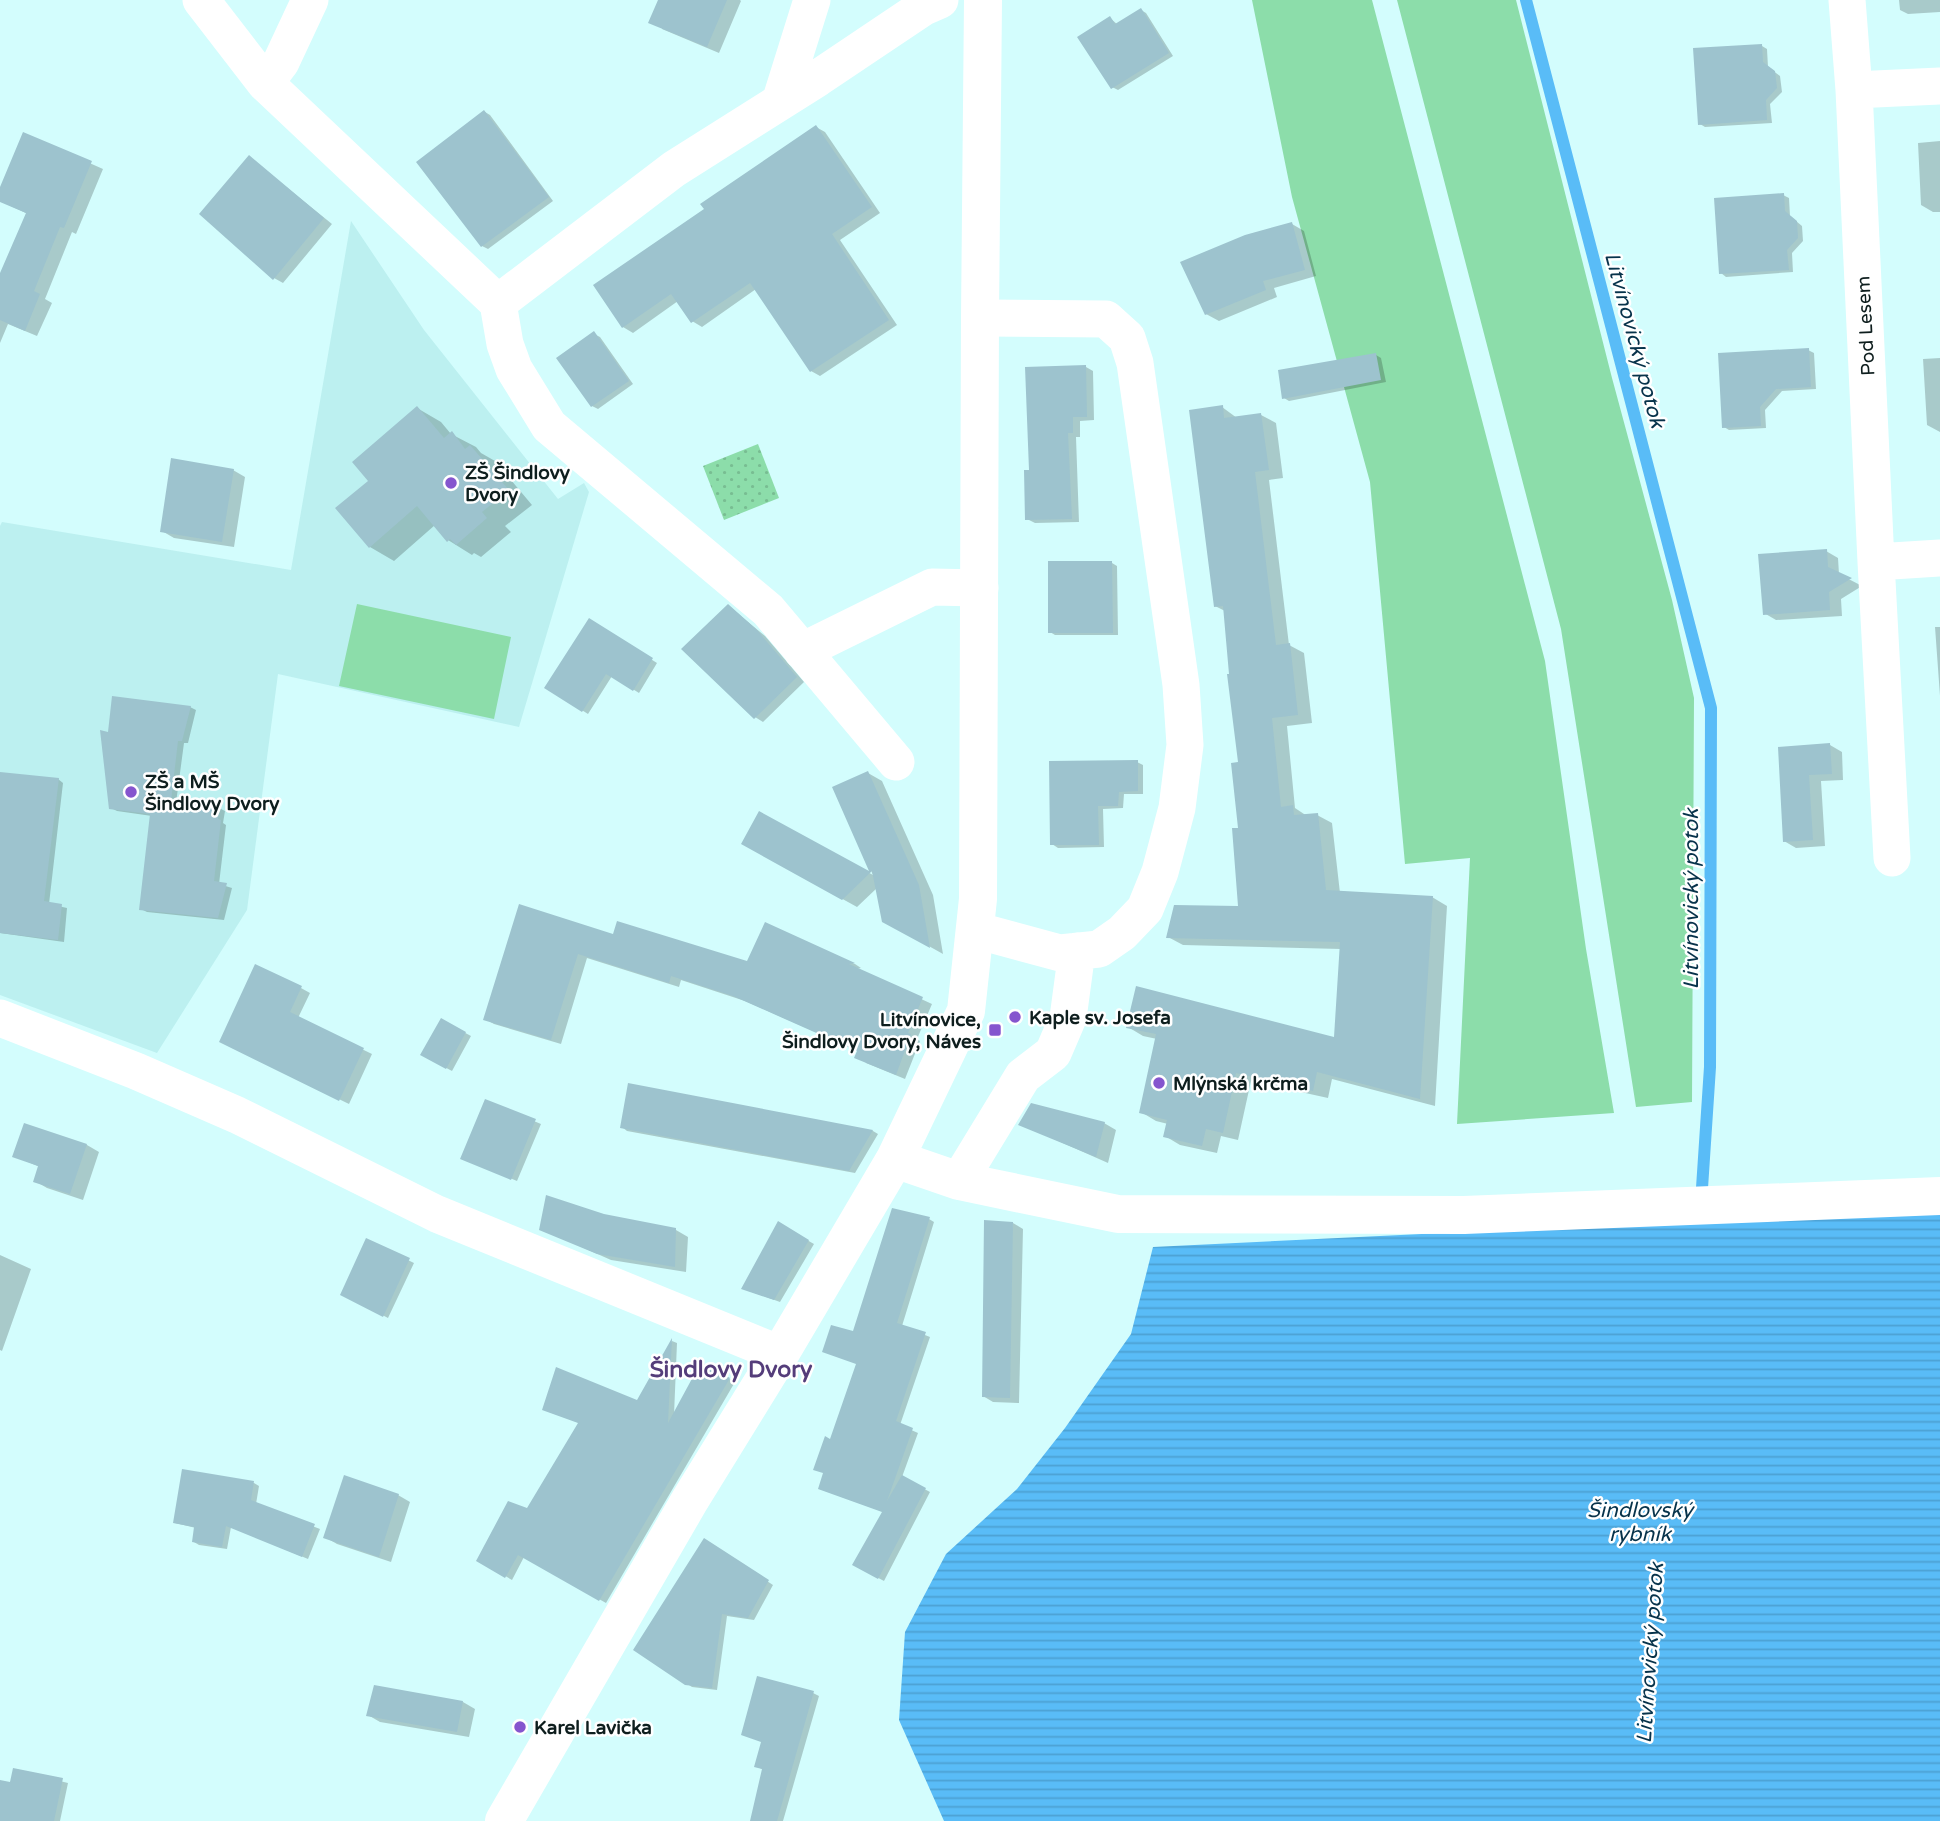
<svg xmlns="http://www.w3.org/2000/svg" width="1940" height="1821" viewBox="0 0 1940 1821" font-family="'Varela Round',sans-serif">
<defs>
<pattern id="grass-dots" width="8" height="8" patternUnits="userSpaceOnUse" patternTransform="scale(1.75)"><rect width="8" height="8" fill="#8cddaa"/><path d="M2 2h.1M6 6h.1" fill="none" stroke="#78bd92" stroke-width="1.8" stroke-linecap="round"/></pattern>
<pattern id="water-rules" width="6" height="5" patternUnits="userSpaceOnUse" patternTransform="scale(1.75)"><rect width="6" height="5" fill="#59bcf7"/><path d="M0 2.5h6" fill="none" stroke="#4ca1d3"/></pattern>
</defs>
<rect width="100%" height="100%" fill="#d3fdfd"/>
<path fill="#bcf0f0" d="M351 221 424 330 558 499 584 483 589 492 519 727 278 674 247 910 157 1053 0 995V526L2 522 291 570Z"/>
<path fill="url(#grass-dots)" d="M758 444 779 498 724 520 703 466Z"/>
<path fill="#8cddaa" d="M1252 0H1372L1545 661 1586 949 1614 1113 1457 1124 1470 858 1405 864 1370 482 1292 197Z
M1397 0H1516L1612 378 1672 600 1694 698 1692 1102 1636 1107 1561 629Z
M357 604 511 637 494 719 339 686Z"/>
<path fill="url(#water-rules)" d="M1940 1209V1821H944L899 1720 905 1632 946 1554 1017 1489 1065 1428 1131 1334 1153 1247Z"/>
<path fill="#0003" d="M660 0H740L741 1 719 53 662 29Z
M1899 0H1940V12L1908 14 1900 10Z
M1141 10 1146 13 1173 56 1118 90 1112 87 1110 18 1118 25Z
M1762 46 1767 49 1768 67 1780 76 1782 92 1770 104 1772 123 1705 127 1700 124Z
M485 112 490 115 553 201 488 249 482 246Z
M816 127 825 132 880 213 840 240 897 325 820 376 811 371 756 289 702 327 692 321 678 301 633 333 623 327 595 286 706 210Z
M24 134 103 169 76 234 72 232 45 299 52 303 37 336 8 324 0 343V277L28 214 0 201V191Z
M1940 141V212H1933L1921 205 1918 143Z
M249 157 332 224 283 283 274 278Z
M1783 195 1789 198 1790 216 1802 226 1803 241 1792 253 1793 272 1726 277 1721 273Z
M1292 224 1304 231 1316 276 1274 288 1277 297 1219 321 1206 314Z
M594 334 600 337 633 384 598 409 592 406 559 359Z
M1808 350 1814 353 1816 389 1782 391 1765 410 1766 428 1729 430 1724 427Z
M1376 355 1381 358 1386 382 1289 401 1284 398Z
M1940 358V432L1927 425 1923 359Z
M1086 367 1093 371 1094 420 1080 421V437H1076L1079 522 1035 523 1027 519 1031 471Z
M1222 407 1237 418 1261 415 1276 423 1283 478 1269 480 1289 645 1304 653 1312 723 1287 726 1295 808 1307 816 1317 815 1332 823 1340 893 1432 897 1447 906 1435 1106 1332 1079 1328 1098 1251 1081 1238 1140 1221 1136 1217 1153 1180 1145 1165 1136 1168 1124 1156 1121 1141 1112 1157 1039 1143 1036 1128 1027 1335 1040 1341 949 1183 945 1168 937 1240 908V764L1225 611 1215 606Z
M417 408 441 422 451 434 476 447 481 453 495 461 532 505 505 526 511 532 481 557 474 553 472 555 448 540 435 525 394 561 370 547 371 481Z
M233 470 245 477 234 547 174 538 162 531Z
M1826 551 1838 558 1839 574 1862 586 1841 599 1842 616 1776 620 1764 613Z
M1112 563 1117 566 1118 635H1055L1050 632Z
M729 606 765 636 804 682 763 722 755 717Z
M589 620 657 663 639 693 612 676 588 714 547 688Z
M1935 627H1940V696Z
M190 707 196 710 188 743H184L176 803 219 808 225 811 223 823 226 825 219 884 232 888 224 920 147 912 141 909 152 816 117 811 111 808 110 733Z
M1830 745 1842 752 1843 780 1821 781 1825 846 1796 848 1784 841 1779 748Z
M1137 762 1143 765V794H1124L1123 808 1103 809 1104 847 1058 848 1052 844Z
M0 773 58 779 63 783 49 904 67 908 64 942 0 933Z
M868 773 882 781 933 895 943 954 884 921 877 888 857 907 743 844 760 813 873 875 834 788Z
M520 907 614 936 748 963 765 924 855 964 861 968 856 969 932 1004 917 1039 920 1041 905 1079 866 1063 859 1051 745 1001 681 980 679 987 587 958 561 1044 494 1024 485 1019Z
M301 988 310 993 298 1018 372 1054 349 1104 230 1046Z
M441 1020 471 1036 452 1071 422 1055Z
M629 1085 873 1131 878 1134 855 1173 627 1131 622 1127Z
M486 1101 541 1124 517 1181 468 1161Z
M1104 1123 1116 1130 1108 1163 1020 1124Z
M25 1125 87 1145 99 1152 83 1200 47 1188 35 1181 40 1167 14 1156Z
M929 1219 934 1222 902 1326 930 1337 900 1425 918 1433 902 1477 930 1492 884 1581 854 1565 884 1512 820 1489 831 1441 857 1364 854 1333Z
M1013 1223 1023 1229 1019 1403 993 1402 983 1396Z
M779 1224 814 1244 780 1302 749 1291Z
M541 1229 676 1230 688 1237 686 1272 611 1260Z
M367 1240 414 1263 388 1318 342 1294Z
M0 1255 31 1269 2 1351 0 1350Z
M672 1341 677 1343 674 1415 702 1364 735 1382 606 1603 524 1557 512 1580 478 1560 528 1511 580 1423 544 1410 637 1402Z
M184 1471 254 1483 259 1486 256 1504 320 1529 308 1559 231 1527 227 1549 199 1545 194 1542 196 1528 175 1523Z
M398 1495 410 1502 391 1562 337 1544 325 1537Z
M705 1540 773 1585 754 1620 727 1616 717 1690 692 1687 686 1683Z
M813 1693 819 1696 783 1821H752L764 1770 756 1766Z
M463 1702 475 1709 469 1737 380 1722 368 1715Z
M15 1770 68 1783 60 1821H0V1781L12 1784Z"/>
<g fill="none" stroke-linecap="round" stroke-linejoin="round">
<path stroke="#59bcf7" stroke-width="12" d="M1526 0 1711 708 1710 1067 1701 1203"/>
</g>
<path fill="#9dc3ce" d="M658 0H727L707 47 648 23Z
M1141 8 1169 53 1111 89 1077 37 1110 16 1115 24Z
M1762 44 1763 62 1775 71 1777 88 1766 100 1767 120 1698 125 1693 48Z
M484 110 549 197 481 247 416 162Z
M816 125 872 207 832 234 889 320 810 372 750 283 691 323 671 294 622 328 593 285 704 209 700 204Z
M23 132 92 161 64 228 60 227 34 291 40 294 25 331 0 320V273L26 213 0 202V187Z
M249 155 324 218 273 280 199 214Z
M1784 193 1785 211 1797 221 1798 238 1787 250 1789 270 1719 274 1714 198Z
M1292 222 1305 270 1263 281 1266 290 1205 315 1180 262 1245 235Z
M594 331 629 381 591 407 556 358Z
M1809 348 1811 387 1776 389 1760 407 1761 426 1722 428 1718 353Z
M1376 353 1381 380 1282 399 1278 370Z
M1086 365 1087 417H1073V433H1068L1072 519 1025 520 1024 470H1029L1025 367Z
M1223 405 1224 418 1261 413 1269 470 1255 472 1276 645 1290 643 1298 715 1272 718 1281 807 1293 805 1294 815 1318 813 1326 890 1433 896 1420 1099 1317 1072 1313 1091 1236 1073 1223 1133 1206 1129 1202 1146 1163 1137 1167 1120 1139 1113 1156 1034 1126 1028 1136 986 1334 1037 1340 942 1166 938 1174 905 1238 906 1232 828H1238L1231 763 1238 762 1227 674H1229L1223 606 1214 607 1189 410Z
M417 406 444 438 452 431 465 449 470 445 509 490 482 512 487 518 456 545 450 539 447 542 417 506 369 548 335 508 368 481 352 462Z
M171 458 234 469 222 542 160 532Z
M1827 549 1828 567 1852 578 1829 592 1830 610 1763 615 1758 554Z
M1048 561H1112L1113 633H1048Z
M728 604 757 630 797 677 754 719 681 649Z
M589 618 653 658 633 691 606 674 582 712 544 688Z
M112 696 191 706 182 741H178L171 801 220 806 218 819 221 820 214 881 227 883 218 918 139 910 150 814 109 809 100 730 108 732Z
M1830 743 1832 774 1809 775 1813 840 1783 842 1778 747Z
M1138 760V791L1119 792 1118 806H1098L1099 845H1050L1049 761Z
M868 771 919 885 930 948 882 922 872 871 842 900 741 844 759 811 869 871 832 787Z
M0 772 59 778 44 901 62 904 58 940 0 933Z
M519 904 613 934 617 921 747 961 765 922 855 963 849 964 923 997 908 1033 911 1034 896 1075 854 1058 857 1051 733 996 671 976 669 983 578 954 551 1040 483 1020Z
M255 964 302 986 290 1012 364 1048 339 1101 219 1042Z
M441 1018 466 1032 446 1069 420 1055Z
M628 1083 873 1130 849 1171 620 1128Z
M485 1099 536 1119 511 1180 460 1159Z
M1031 1103 1105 1122 1096 1157 1018 1125Z
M24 1123 87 1144 70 1194 33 1182 38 1166 12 1157Z
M546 1195 604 1214 676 1228 675 1267 597 1254 539 1230Z
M892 1208 930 1217 897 1323 926 1332 896 1421 913 1428 887 1501 902 1475 926 1488 878 1579 852 1565 882 1512 818 1489 823 1473 813 1470 825 1436 830 1439 856 1364 822 1352 831 1325 853 1331Z
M984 1220 1013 1222 1010 1398 982 1397Z
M778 1221 809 1240 774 1300 741 1289Z
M366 1238 410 1258 383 1317 340 1295Z
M672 1338 668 1423 701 1362 730 1378 599 1601 518 1555 505 1578 476 1561 508 1501 527 1508 578 1423 542 1410 556 1367 637 1400Z
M182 1469 254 1481 251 1500 315 1524 302 1557 226 1526 222 1547 192 1542 194 1527 173 1523Z
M344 1475 399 1494 379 1557 323 1538Z
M704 1538 769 1580 748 1618 722 1614 712 1688 685 1685 633 1650Z
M757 1676 814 1691 777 1821H750L762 1769 754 1767 761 1742 741 1735Z
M374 1685 463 1701 457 1732 366 1716Z
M13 1768 63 1778 54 1821H0V1780L10 1782Z"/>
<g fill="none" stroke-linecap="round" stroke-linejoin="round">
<path stroke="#fff" stroke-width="37" d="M201 0 265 83 498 303 505 344 514 369 549 426 768 610 896 762
M1847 0 1854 90 1876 562 1940 558
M265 83 281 62 310 0
M1854 90 1940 86
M781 99 812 0
M498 303 674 169 818 78 924 7 940 0
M1876 562 1892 858
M802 651 932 587 980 588
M975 930 1060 953 1099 949 1122 933 1145 909 1160 872 1177 808 1185 745 1181 685 1135 363 1127 338 1106 319 980 318
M0 1018 136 1071 237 1115 437 1214 780 1354
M959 1181 1023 1076 1053 1053 1068 1018 1077 951"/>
<path stroke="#fff" stroke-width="38" d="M895 1159 959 1181 1118 1214 1464 1215 1940 1196
M504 1821 690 1500 780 1354 895 1159 966 1011 978 899 980 318 983 0"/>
</g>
<g fill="#8555ce" stroke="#fff" stroke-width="2.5">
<circle cx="451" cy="483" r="7"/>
<circle cx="131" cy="792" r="7"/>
<circle cx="1015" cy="1017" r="7"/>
<rect x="988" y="1023" width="14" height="14" rx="3.5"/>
<circle cx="1159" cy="1083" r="7"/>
<circle cx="520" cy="1727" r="7"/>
</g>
<g text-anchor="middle" stroke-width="5" stroke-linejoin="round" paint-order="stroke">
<g font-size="19" fill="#0e1e1e" stroke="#fff">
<text transform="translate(1865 326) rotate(-93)" y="7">Pod Lesem</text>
</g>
<g font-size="19" font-weight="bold" fill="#0e1e1e" stroke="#fff" text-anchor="start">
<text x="465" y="479">ZŠ Šindlovy<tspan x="465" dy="22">Dvory</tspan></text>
<text x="145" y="788">ZŠ a MŠ<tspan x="145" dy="22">Šindlovy Dvory</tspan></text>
<text x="1029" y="1024">Kaple sv. Josefa</text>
<text x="981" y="1026" text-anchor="end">Litvínovice,<tspan x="981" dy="22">Šindlovy Dvory, Náves</tspan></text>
<text x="1173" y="1090">Mlýnská krčma</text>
<text x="534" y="1734">Karel Lavička</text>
</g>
<g font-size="21" font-style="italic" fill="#07334b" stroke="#fff">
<text transform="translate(1635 340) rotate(75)" y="7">Litvínovický potok</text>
<text transform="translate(1691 899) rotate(-90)" y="7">Litvínovický potok</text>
<text x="1640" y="1517">Šindlovský<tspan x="1640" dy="24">rybník</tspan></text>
<text transform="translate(1650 1653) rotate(-86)" y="7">Litvínovický potok</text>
</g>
<g font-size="23" font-weight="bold" fill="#543d7a" stroke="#fff">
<text x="731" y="1377">Šindlovy Dvory</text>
</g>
</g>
</svg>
